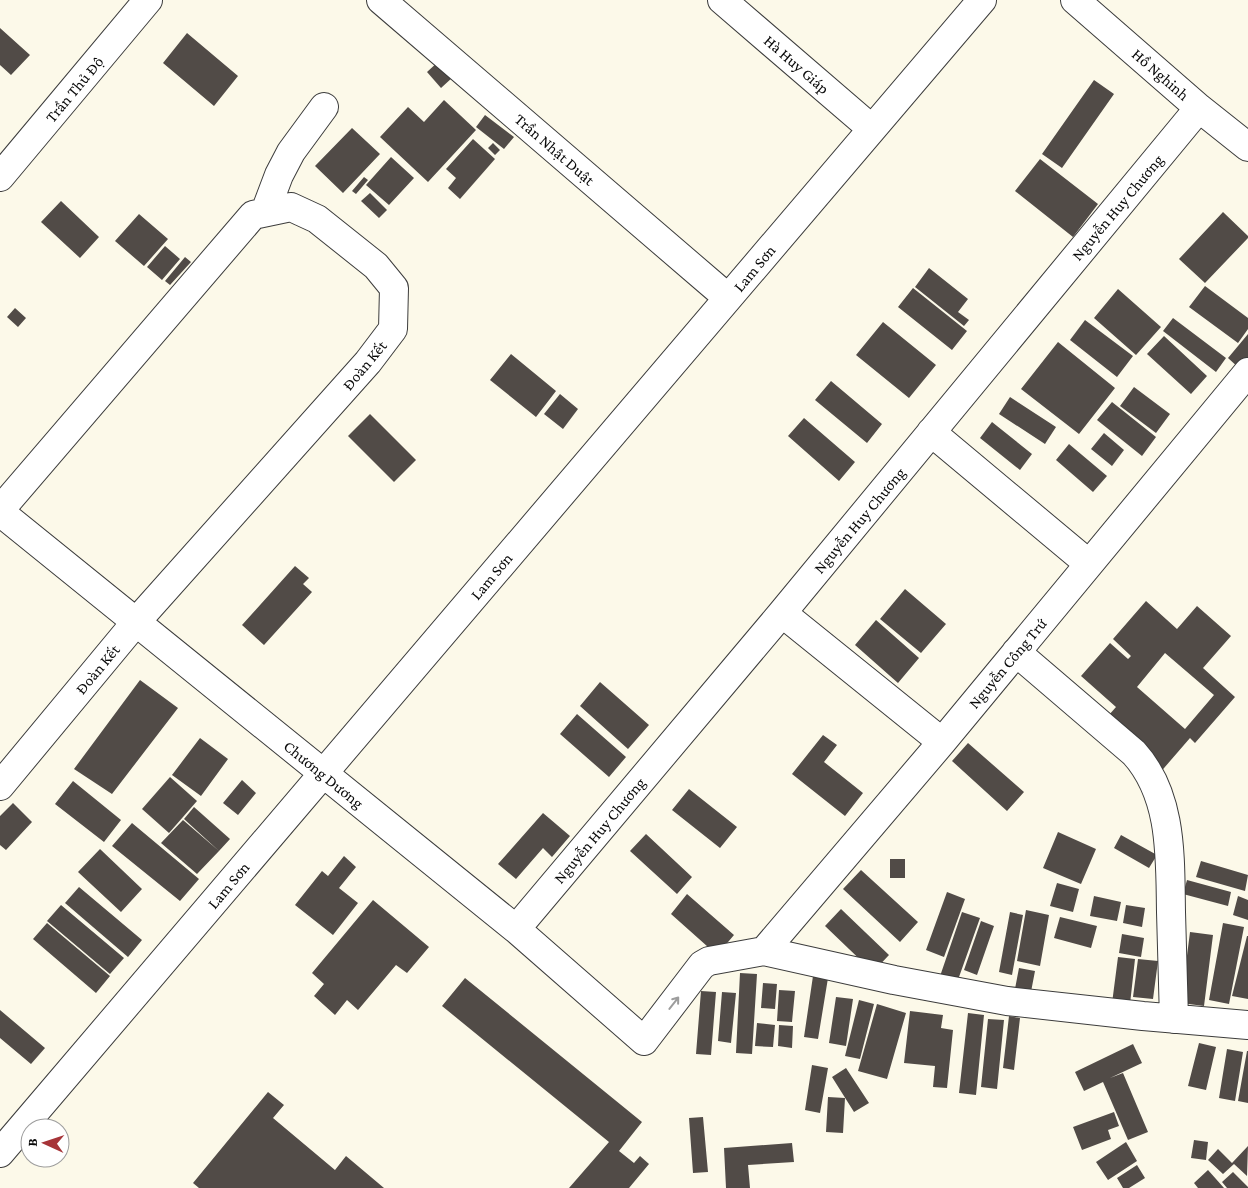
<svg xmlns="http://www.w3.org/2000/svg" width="1248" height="1188" viewBox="0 0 1248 1188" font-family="'Crimson Pro',serif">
<rect width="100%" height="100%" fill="#fcf9e9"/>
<path fill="#514b47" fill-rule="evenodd" d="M0 28 30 55 11 75 0 65Z
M187 33 238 76 214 106 163 63Z
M439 61 453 77 441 88 427 72Z
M1094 80 1114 94 1062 168 1042 154Z
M444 100 476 130 428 182 380 137 408 107 424 122Z
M485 115 514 137 504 149 476 127Z
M352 128 380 154 343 193 315 166Z
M473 139 495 159 460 199 448 188 456 178 446 169Z
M493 143 500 150 495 155 488 148Z
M391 157 414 178 389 205 366 185Z
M1040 159 1098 204 1073 237 1015 191Z
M364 177 368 180 356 194 352 191Z
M370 193 387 210 379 218 361 201Z
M61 201 99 237 80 258 41 222Z
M1223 212 1248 236V238L1205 283 1179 259Z
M139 214 168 239 144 266 115 241Z
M165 246 180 259 162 280 147 267Z
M185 257 191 262 170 285 165 281Z
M929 268 968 299 958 312 969 320 964 326 915 287Z
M1205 286 1248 318V329L1238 343 1189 307Z
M913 288 967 331 952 350 898 307Z
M1118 289 1161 327 1136 355 1094 318Z
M15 308 26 318 18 327 7 317Z
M1173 318 1226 358 1216 372 1163 331Z
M1085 320 1133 356 1117 377 1070 340Z
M883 322 936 365 909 398 856 355Z
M1248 334V360L1240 369 1228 358Z
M1164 336 1207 376 1191 394 1147 354Z
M1058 342 1115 388 1079 434 1021 389Z
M511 354 556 391 536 417 490 380Z
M831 381 882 424 867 443 815 400Z
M1134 387 1170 414 1156 433 1120 406Z
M560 394 578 409 563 429 544 414Z
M1010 397 1056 427 1045 444 999 414Z
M1112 402 1156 437 1142 456 1097 420Z
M370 414 416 460 394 482 348 436Z
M804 418 855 462 839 481 788 436Z
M992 422 1032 454 1020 470 980 438Z
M1104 433 1124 450 1112 466 1091 449Z
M1069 444 1107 476 1093 492 1056 460Z
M295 566 309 578 303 584 312 592 264 645 242 625Z
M905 589 946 624 921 653 880 619Z
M1146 601 1177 629 1197 606 1231 636 1203 668 1235 697 1195 743 1190 738 1158 775 1101 724 1116 707 1081 676 1110 643 1128 659 1131 656 1113 639ZM1165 653 1214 695 1185 729 1137 687Z
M876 620 919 658 898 683 855 645Z
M140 680 178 708 112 794 74 769Z
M600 682 649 725 628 749 580 706Z
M577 714 626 757 609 777 560 734Z
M823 735 837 745 824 762 863 793 845 816 792 774Z
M200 738 228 759 201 796 172 775Z
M968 743 1024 792 1007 811 952 761Z
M170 777 197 801 169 833 142 809Z
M242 780 256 793 238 815 223 803Z
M73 781 121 820 104 842 55 804Z
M689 789 737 827 720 848 672 810Z
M13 803 32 822 6 850 0 845V816Z
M194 807 230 839 219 851 184 819Z
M543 813 570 836 552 857 543 848 516 879 498 864Z
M183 820 219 851 197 874 161 843Z
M132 823 199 879 180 901 112 846Z
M1058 832 1096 849 1081 884 1043 868Z
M646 834 692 877 677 894 630 851Z
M1121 835 1157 855 1149 868 1114 848Z
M100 849 142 889 121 912 78 872Z
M344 856 356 867 339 888 358 903 333 935 295 905 322 871 328 876Z
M890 859H905V878H890Z
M1201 861 1248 875 1245 891 1196 877Z
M861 870 918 922 900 942 843 889Z
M1187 880 1231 892 1228 906 1183 894Z
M1057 883 1079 889 1073 912 1050 906Z
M79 887 142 940 128 957 65 903Z
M947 892 965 899 944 957 926 950Z
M687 894 734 935 717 955 671 914Z
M1094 896 1121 902 1117 921 1090 916Z
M1238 896 1248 900V920L1233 915Z
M373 900 429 947 407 973 396 965 358 1010 347 1000 335 1015 314 996 324 984 312 973Z
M61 905 124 958 110 974 47 921Z
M1126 905 1145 908 1142 927 1123 923Z
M841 909 889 955 873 972 825 926Z
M1026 910 1049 915 1040 966 1017 961Z
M962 912 980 918 959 977 974 982 937 985Z
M1010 912 1023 915 1012 975 999 972Z
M1060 917 1097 926 1091 948 1054 938Z
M981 921 994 926 977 975 964 970Z
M47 923 110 976 96 993 33 939Z
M1223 923 1244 927 1229 1004 1209 1000Z
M1190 932 1213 935 1204 1006 1181 1003Z
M1122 934 1144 938 1141 957 1119 953Z
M1247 936H1248V999L1232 996Z
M1118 957 1135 959 1129 1013 1111 1011Z
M1138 959 1158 961 1153 999 1133 997Z
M1019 968 1035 971 1030 997 1014 994Z
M740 973 757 974 752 1054 736 1053Z
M813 976 828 978 818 1039 804 1037Z
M465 978 642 1122 619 1151 634 1163 640 1156 649 1164 629 1188H569L609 1142 442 1006Z
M763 983 777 984 775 1009 761 1008Z
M779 990 795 991 792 1022 777 1021Z
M701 991 716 992 711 1055 696 1054Z
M722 992 736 993 731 1043 718 1041Z
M836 997 853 999 846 1046 829 1043Z
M859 1000 874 1004 860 1059 845 1056Z
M877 1004 906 1013 887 1079 858 1071Z
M0 1010 45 1048 31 1064 0 1038Z
M910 1011 943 1015 941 1028 953 1030 947 1088 933 1087 935 1066 904 1063Z
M968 1013 984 1015 976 1095 959 1093Z
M1009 1016 1020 1018 1014 1070 1003 1068Z
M988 1019 1004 1020 997 1089 981 1087Z
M757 1023 775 1025 773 1047 755 1046Z
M779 1025 793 1026 792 1048 778 1046Z
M1199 1043 1216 1047 1206 1090 1188 1086Z
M1133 1044 1142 1063 1110 1078 1123 1073 1148 1132 1128 1140 1103 1082 1084 1091 1075 1072Z
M1227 1049 1243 1052 1235 1101 1219 1098Z
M1247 1051H1248V1103L1238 1101Z
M812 1065 828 1068 820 1113 805 1110Z
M846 1068 869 1103 854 1112 832 1077Z
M268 1092 284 1105 273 1118 335 1170 346 1156 384 1188H199L193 1183Z
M828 1097 845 1098 843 1133 826 1132Z
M1114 1112 1119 1126 1108 1130 1111 1139 1082 1150 1073 1127Z
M703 1117 708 1172 693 1173 689 1118Z
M1194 1140 1208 1142 1206 1160 1191 1158Z
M1126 1142 1137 1161 1108 1180 1096 1162Z
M792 1143 794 1162 748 1165 750 1188H726L724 1148Z
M1248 1146 1247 1176 1234 1164 1223 1174 1208 1160 1218 1149 1232 1163Z
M1137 1165 1145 1178 1129 1188H1123L1117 1178Z
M1208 1170 1224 1188H1198L1194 1183Z
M1233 1172 1248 1187V1188H1227L1222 1182Z"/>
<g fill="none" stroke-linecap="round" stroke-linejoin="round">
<defs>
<path id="minor" d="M381 0 728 298
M722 0 872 129
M1075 0 1199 108 1248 147
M0 177 148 0
M265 212 279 175 291 152 324 107
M931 432 1089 564
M0 510 253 215 291 207 317 219 376 266 394 288 393 329 368 362 136 622 0 786
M0 512 516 929 644 1041 702 965 709 961 764 951 894 980 1007 1001 1143 1016 1248 1025
M782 613 942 742
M1016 652 1134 753C1173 796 1170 858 1171 912 1172 948 1173 983 1174 1019
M516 929 782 613 1199 108
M764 951 942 742 1248 372
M0 1153 982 0"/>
</defs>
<use href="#minor" stroke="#3c3c3c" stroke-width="30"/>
<use href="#minor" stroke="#fff" stroke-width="28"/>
</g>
<defs><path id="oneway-shaft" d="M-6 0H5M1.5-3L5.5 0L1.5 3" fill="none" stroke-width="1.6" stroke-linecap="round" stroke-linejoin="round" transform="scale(1.25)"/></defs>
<use stroke="#9d9d9d" href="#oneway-shaft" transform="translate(674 1003) rotate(-52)"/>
<g text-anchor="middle" stroke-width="5" stroke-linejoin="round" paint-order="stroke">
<g font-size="16" fill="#090909" stroke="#fff">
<text transform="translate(797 64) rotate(41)" y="6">Hà Huy Giáp</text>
<text transform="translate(1161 74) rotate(41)" y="6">Hồ Nghinh</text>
<text transform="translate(74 89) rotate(-50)" y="6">Trần Thủ Độ</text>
<text transform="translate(555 149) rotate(41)" y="6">Trần Nhật Duật</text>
<text transform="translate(1117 207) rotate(-50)" y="6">Nguyễn Huy Chương</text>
<text transform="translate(754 268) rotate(-50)" y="6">Lam Sơn</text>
<text transform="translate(364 365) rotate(-50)" y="6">Đoàn Kết</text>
<text transform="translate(859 520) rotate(-50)" y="6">Nguyễn Huy Chương</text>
<text transform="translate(491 576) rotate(-50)" y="6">Lam Sơn</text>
<text transform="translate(1007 663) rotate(-50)" y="6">Nguyễn Công Trứ</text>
<text transform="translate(97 669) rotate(-50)" y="6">Đoàn Kết</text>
<text transform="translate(324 774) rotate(39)" y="6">Chương Dương</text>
<text transform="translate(599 830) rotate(-50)" y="6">Nguyễn Huy Chương</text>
<text transform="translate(228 885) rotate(-50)" y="6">Lam Sơn</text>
</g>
</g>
<g transform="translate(45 1143) rotate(273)"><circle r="24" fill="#ffffff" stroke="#9d9d9d"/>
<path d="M0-4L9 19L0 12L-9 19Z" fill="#a63438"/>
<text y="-8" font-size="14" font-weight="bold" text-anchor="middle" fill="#090909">B</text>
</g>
</svg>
